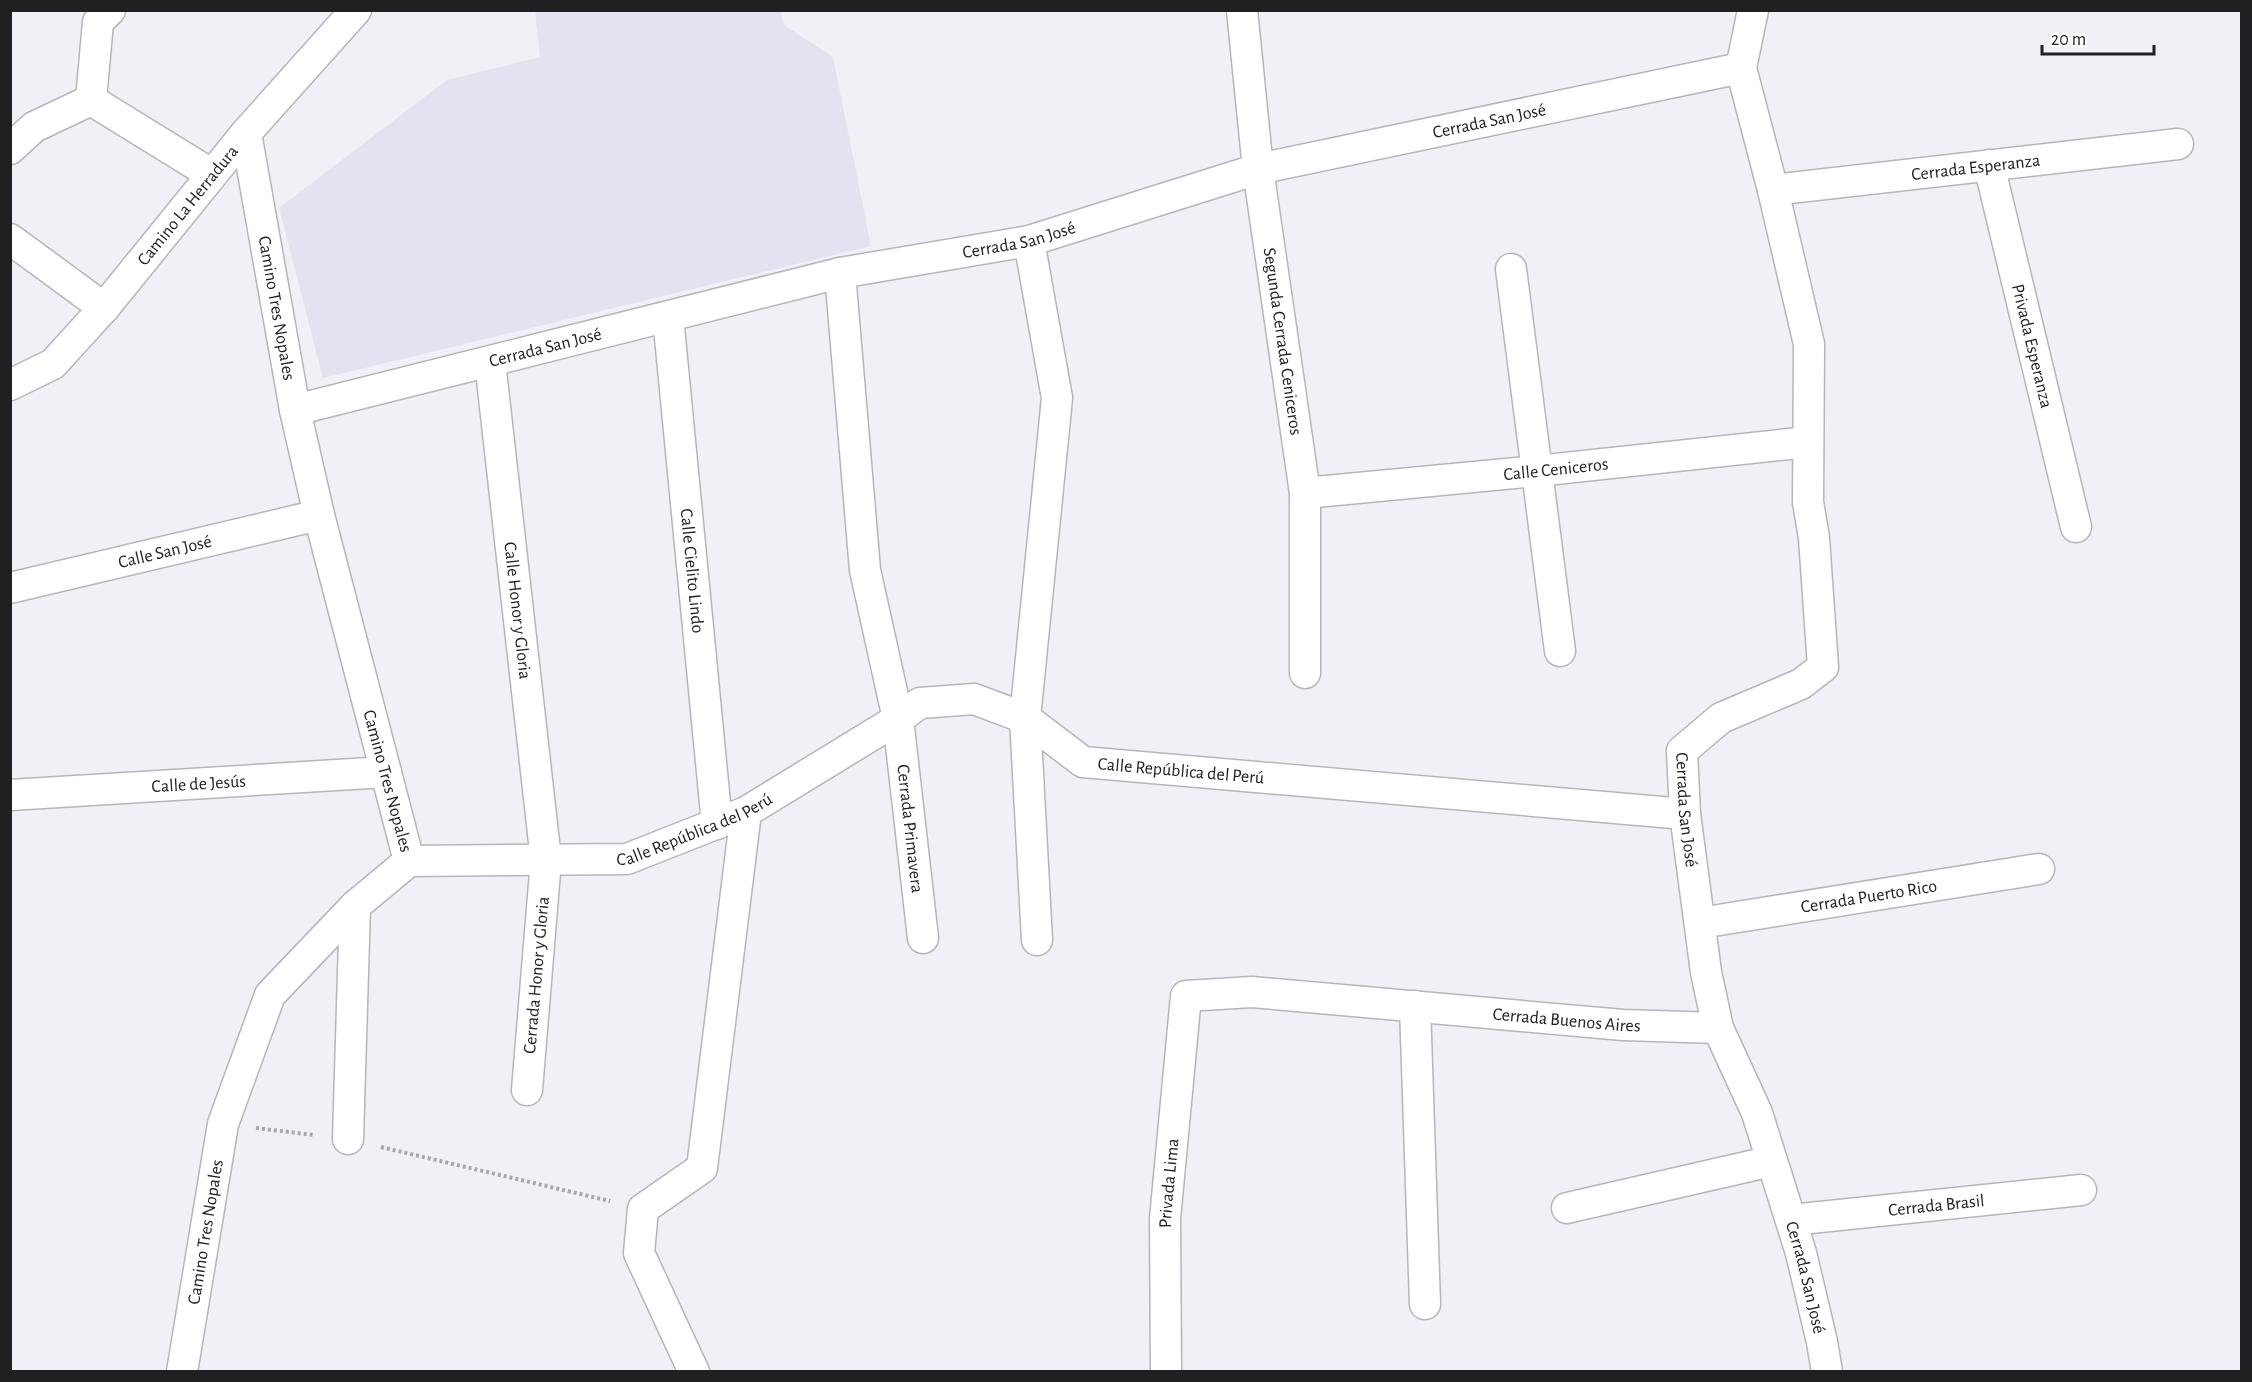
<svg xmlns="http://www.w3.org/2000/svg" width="2252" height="1382" viewBox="0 0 2252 1382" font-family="'Alegreya Sans',sans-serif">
<rect width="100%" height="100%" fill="#f0f0f6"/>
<path fill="#e3e2f0" d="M535 11H780L784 25 833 57 871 246 323 378 279 208 447 80 540 57Z"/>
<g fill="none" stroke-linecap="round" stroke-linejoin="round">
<defs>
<g id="minor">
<path id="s1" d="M1242 10 1258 169 1305 493V673"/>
<path id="s2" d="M1753 10 1741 68 1773 190 1809 344 1808 502 1814 538 1823 667 1801 684 1721 718 1682 751 1685 814 1706 972 1718 1028 1757 1113 1801 1253 1822 1342 1827 1372"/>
<path d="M91 100 98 22 110 10"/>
<path d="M10 149 34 127 91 100 211 174"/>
<path id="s3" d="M1989 165 2076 527"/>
<path id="s4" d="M1773 190 2178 144"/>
<path d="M10 239 104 308"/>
<path d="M1029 241 1057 398 1025 718 1037 940"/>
<path d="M1511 269 1560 651"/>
<path id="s5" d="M840 273 865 570 898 719 923 938"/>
<path id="s6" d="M668 317 717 824"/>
<path id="s7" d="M490 362 546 860 527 1090"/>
<path id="s8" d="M10 385 53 364 104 308 246 133 356 10"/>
<path id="s9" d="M295 410 840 273 1029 241 1258 169 1741 68"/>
<path id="s10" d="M1305 493 1537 471 1808 442"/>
<path id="s11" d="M10 588 319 515"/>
<path id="s12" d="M10 795 386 772"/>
<path id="s13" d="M409 861 627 859 746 812 898 719 920 703 974 699 1025 718 1083 762 1685 814"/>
<path id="s14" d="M1700 923 2039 869"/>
<path d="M1415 1006 1425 1304"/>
<path d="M348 1139 355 906"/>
<path d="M1567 1208 1772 1161"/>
<path id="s15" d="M1791 1220 2081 1190"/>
<path id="s16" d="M182 1372 223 1124 270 995 355 906 409 861 319 515 295 410 246 133"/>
<path d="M694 1372 639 1253 643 1209 702 1168 746 812"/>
<path id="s17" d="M1166 1372 1165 1219 1186 996 1252 992 1623 1025 1718 1028"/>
</g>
</defs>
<use href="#minor" stroke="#b5b5bb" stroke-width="33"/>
<path stroke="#a7a7ac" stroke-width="4" stroke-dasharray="3 3" stroke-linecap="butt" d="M256 1128 314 1135
M381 1147 610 1201"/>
<use href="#minor" stroke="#fff" stroke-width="30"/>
</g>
<g text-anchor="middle" stroke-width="4.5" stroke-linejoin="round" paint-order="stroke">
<g font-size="18" fill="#202022" stroke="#fff">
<text dy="6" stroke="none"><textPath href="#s9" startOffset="1230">Cerrada San José</textPath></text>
<text dy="6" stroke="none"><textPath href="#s4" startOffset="204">Cerrada Esperanza</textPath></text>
<text dy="6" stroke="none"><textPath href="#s8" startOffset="256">Camino La Herradura</textPath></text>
<text dy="6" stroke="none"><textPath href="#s9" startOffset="744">Cerrada San José</textPath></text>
<text transform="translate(277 308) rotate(80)" y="6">Camino Tres Nopales</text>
<text dy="6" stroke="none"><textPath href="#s1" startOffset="334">Segunda Cerrada Ceniceros</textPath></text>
<text dy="6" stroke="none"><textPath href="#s3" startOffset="186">Privada Esperanza</textPath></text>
<text dy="6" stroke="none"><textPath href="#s9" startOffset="258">Cerrada San José</textPath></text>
<text dy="6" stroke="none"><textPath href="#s10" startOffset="252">Calle Ceniceros</textPath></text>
<text dy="6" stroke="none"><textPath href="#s11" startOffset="159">Calle San José</textPath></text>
<text dy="6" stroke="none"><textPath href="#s6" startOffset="255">Calle Cielito Lindo</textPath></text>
<text dy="6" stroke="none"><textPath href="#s7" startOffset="250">Calle Honor y Gloria</textPath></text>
<text dy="6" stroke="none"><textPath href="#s13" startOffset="831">Calle República del Perú</textPath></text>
<text transform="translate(388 781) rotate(75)" y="6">Camino Tres Nopales</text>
<text dy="6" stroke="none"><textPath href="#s12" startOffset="189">Calle de Jesús</textPath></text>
<text dy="6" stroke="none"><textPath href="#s2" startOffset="892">Cerrada San José</textPath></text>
<text dy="6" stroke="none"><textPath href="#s13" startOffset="291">Calle República del Perú</textPath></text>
<text dy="6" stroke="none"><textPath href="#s5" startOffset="561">Cerrada Primavera</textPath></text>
<text dy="6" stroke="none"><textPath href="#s14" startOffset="171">Cerrada Puerto Rico</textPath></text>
<text transform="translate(536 975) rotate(-85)" y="6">Cerrada Honor y Gloria</text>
<text dy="6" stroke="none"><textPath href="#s17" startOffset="759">Cerrada Buenos Aires</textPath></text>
<text dy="6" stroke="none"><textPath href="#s17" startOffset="189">Privada Lima</textPath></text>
<text dy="6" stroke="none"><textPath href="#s15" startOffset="146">Cerrada Brasil</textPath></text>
<text dy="6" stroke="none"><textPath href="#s16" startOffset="142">Camino Tres Nopales</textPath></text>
<text dy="6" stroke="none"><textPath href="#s2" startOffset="1378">Cerrada San José</textPath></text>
</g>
</g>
<rect width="2252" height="1382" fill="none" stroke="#202022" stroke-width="24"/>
<path d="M2042 45v9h112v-9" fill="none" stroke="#202022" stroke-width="3"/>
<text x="2051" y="45" font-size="18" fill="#202022" stroke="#ffffff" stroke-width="4.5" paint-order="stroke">20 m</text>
</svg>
